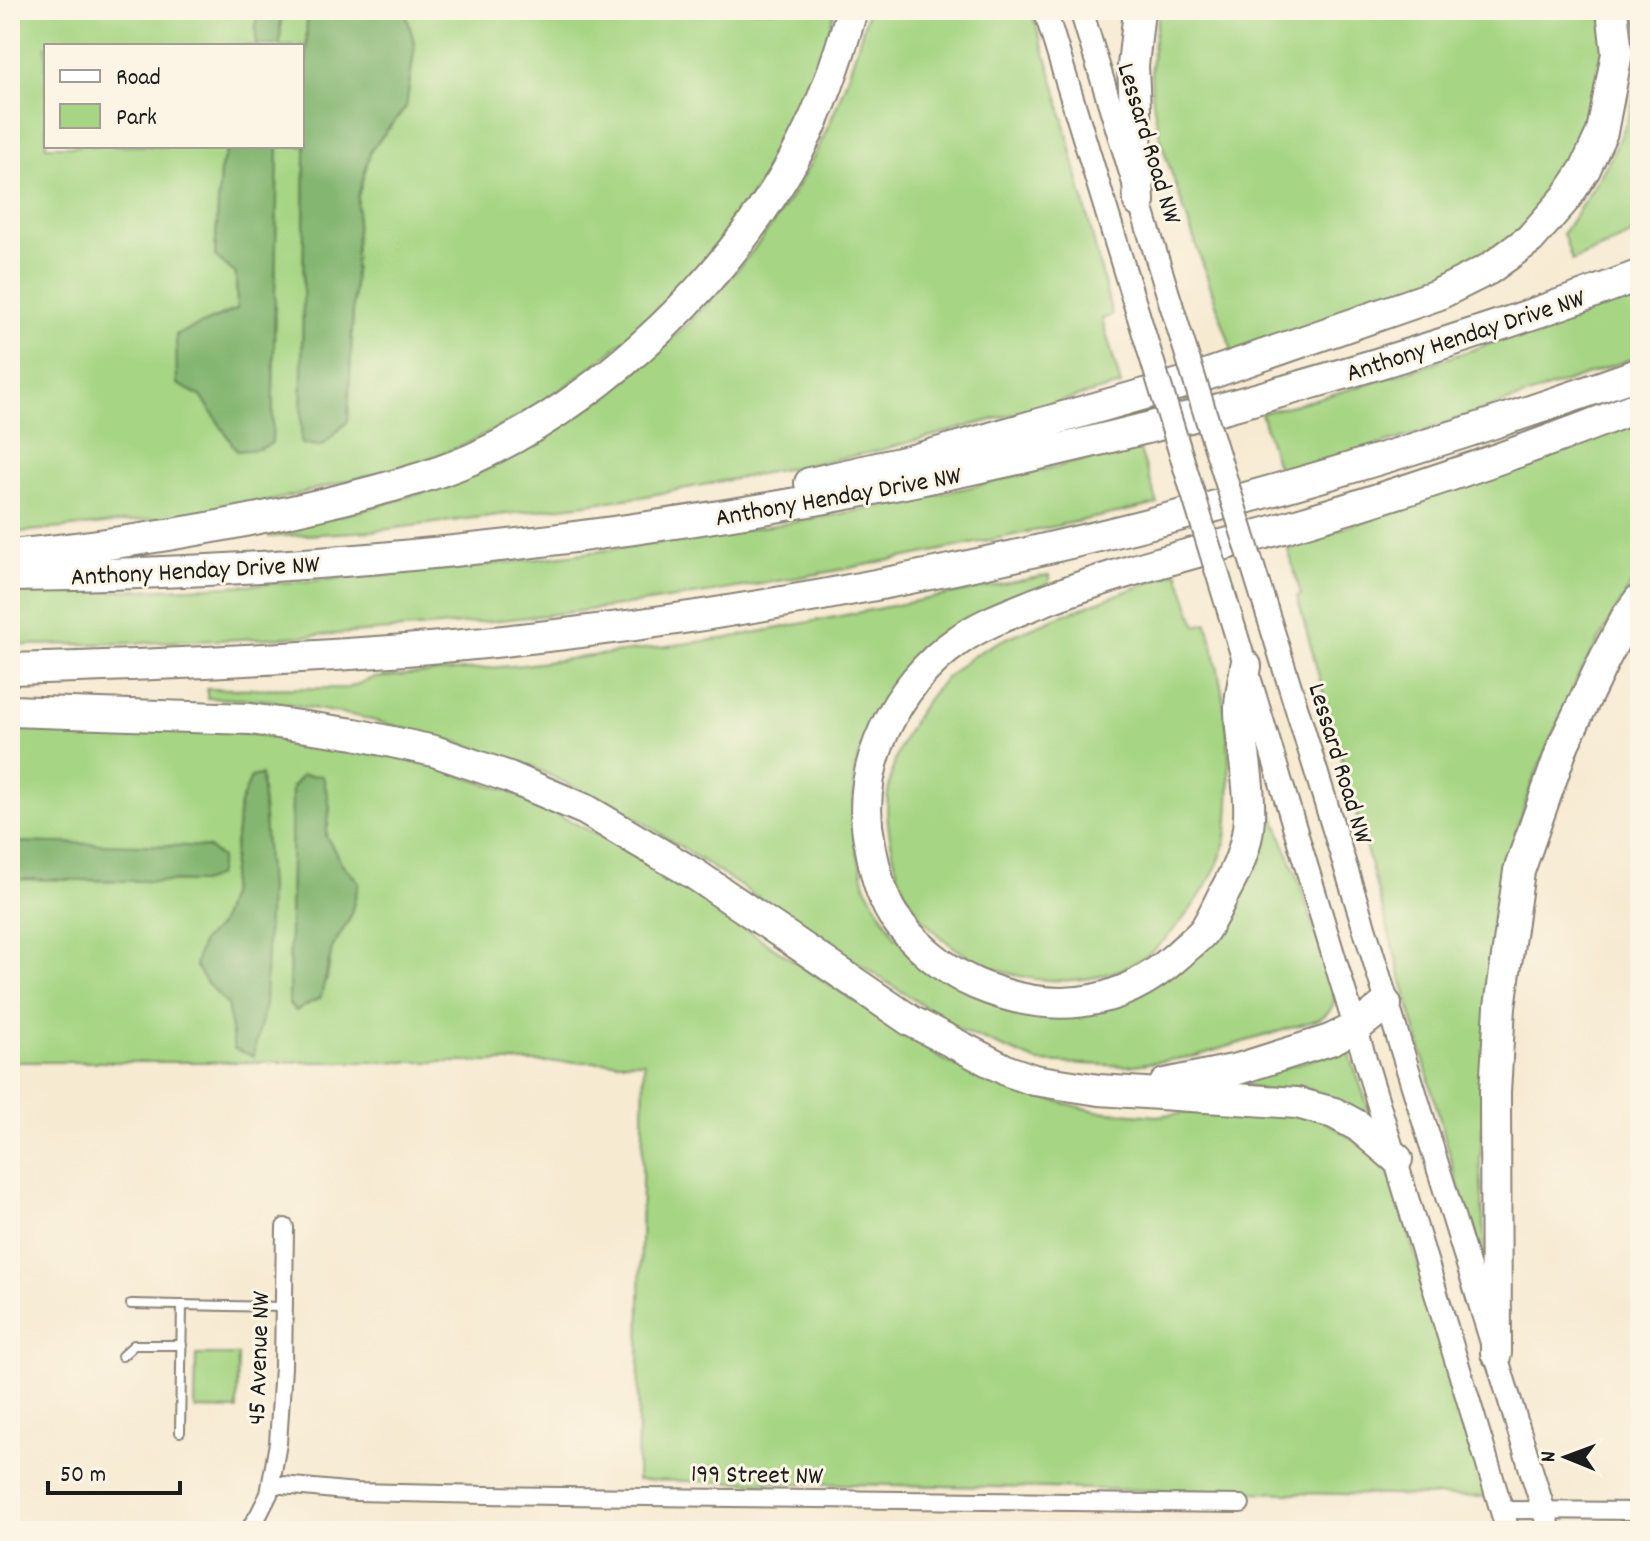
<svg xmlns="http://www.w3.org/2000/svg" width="1650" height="1541" viewBox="0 0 1650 1541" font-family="Dekko,sans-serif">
<rect width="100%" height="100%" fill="#fcf5e5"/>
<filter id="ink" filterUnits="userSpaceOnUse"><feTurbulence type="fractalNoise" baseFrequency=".0125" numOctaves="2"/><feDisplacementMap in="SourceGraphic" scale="16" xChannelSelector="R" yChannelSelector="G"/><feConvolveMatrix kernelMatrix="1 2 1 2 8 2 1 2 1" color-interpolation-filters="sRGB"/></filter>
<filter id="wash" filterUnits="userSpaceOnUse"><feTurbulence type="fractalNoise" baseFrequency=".006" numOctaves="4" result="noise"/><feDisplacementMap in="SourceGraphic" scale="32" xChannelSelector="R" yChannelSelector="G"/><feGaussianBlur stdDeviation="1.8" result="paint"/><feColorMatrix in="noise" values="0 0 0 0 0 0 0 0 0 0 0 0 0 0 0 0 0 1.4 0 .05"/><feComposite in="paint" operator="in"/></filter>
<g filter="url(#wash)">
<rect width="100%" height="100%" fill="#f6ead1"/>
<path fill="#a6d583" stroke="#617850" stroke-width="2" fill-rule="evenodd" d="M10 10H256V46H46V146H228L220 171 215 255 236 274 237 309 176 335 202 397 237 451 272 443 278 146H302V46H280L281 10H307L301 443 322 446 348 421 358 196 371 150 406 107 415 45 405 10H835C823 54 808 100 786 140 715 269 600 382 466 444 426 462 381 473 339 483 308 491 276 501 245 506 167 520 88 525 10 533Z
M868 10H1031L1055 85 1112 315 1102 319 1121 385 873 452 641 497 373 531 269 537V532C325 519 379 507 433 489 448 484 465 480 479 473 611 412 750 282 816 152 839 107 855 58 868 10Z
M1160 10H1602L1605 24 1601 93 1576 170 1513 237 1452 275 1235 359 1162 145C1148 90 1148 65 1160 10Z
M1637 10H1640V231L1572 261 1563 233C1598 182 1634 130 1639 66 1641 48 1638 28 1637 10Z
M1640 290V356L1410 436 1279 473 1261 413C1390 382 1515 335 1640 290Z
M1640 415V569L1578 677 1533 781 1515 834 1496 936 1480 1162 1485 1256 1484 1264 1480 1266 1297 596 1301 595 1288 549Z
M1139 447 1158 504C989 541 819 577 648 602 437 632 223 644 10 645V592C295 592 581 561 862 510 955 493 1047 468 1139 447Z
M1178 572 1196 626 1207 623C1223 683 1232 740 1229 802 1228 817 1228 836 1223 850 1209 891 1165 951 1125 968 1051 999 955 971 911 903 902 889 896 868 893 852 888 829 885 809 889 786 897 737 930 685 972 657 995 641 1022 632 1048 621 1091 604 1135 588 1178 572Z
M1049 575V583L897 682 870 724 854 772V838L865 885 896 938 1070 1011 1202 950 1235 907 1256 849 1263 800 1267 799 1300 884 1335 996C1334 1009 1328 1014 1317 1020L1196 1056 1128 1066 1038 1062 960 1030 635 817 529 765 453 741 356 716 266 700 207 698V689L348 688 373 678 523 665 728 638Z
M10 723 230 730 413 760 511 792 617 844 944 1060 1016 1091 1096 1111 1157 1116 1253 1105 1311 1111 1378 1157 1392 1180 1490 1497 637 1480 644 1062H10V879L202 882 209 848 10 842ZM292 787 330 807 326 836 342 864 350 918 332 948 327 980 296 1011 289 1004ZM240 804 234 1048 228 1004 206 982 202 941 219 926 229 895Z
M1345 1049 1349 1052 1373 1121 1241 1084V1081Z
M196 1355H238L237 1410 195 1409Z"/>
<path fill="#84b671" stroke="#506946" stroke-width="2" d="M256 10H281L280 46H256Z
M307 10H405L415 45 406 107 371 150 358 196 348 421 322 446 301 444Z
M228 146H278L272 443 260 449 237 451 202 397 177 384 176 335 237 309 236 274 215 256 220 171Z
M261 775 269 887 265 1006 253 1056 234 1049 227 1004 206 982 195 965 202 941 219 926 229 895 240 804 251 777Z
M302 775 323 776 330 807 326 836 342 864 359 882 350 918 332 948 321 997 296 1011 289 1004 292 787Z
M10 842 189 846 209 848 221 858 217 876 202 882 10 879Z"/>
</g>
<g filter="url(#ink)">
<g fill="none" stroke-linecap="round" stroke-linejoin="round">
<defs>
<path id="lane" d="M131 1304 283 1307
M122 1356 134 1345H182
M180 1432 182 1305"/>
<path id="street" d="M272 1484 356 1492 487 1495 1241 1504
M1502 1510 1640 1511
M248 1531 258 1516 269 1494 278 1443 283 1367 285 1227"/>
<path id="secondary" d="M1045 10 1138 314
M1081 10 1171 304
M1267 612 1550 1531
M1232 621 1508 1531"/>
<path id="highway" d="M1139 10 1133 66 1139 202
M810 483 913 460 1183 383 1437 295 1489 269 1530 239 1566 198 1585 169 1602 132 1617 53 1612 10
M10 555C117 545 222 528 327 503 375 491 426 479 472 459 606 398 732 276 801 146 823 104 839 56 852 10
M10 576C416 572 809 518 1201 414 1349 374 1497 330 1640 275
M1246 666C1244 680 1240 695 1240 708 1240 744 1251 780 1249 817 1248 846 1237 870 1223 895 1217 907 1211 921 1203 932 1196 940 1186 947 1178 955 1119 1009 1049 1015 976 984 944 970 913 944 893 915 880 895 874 866 870 844 853 767 896 684 959 640 982 624 1009 614 1034 604 1115 572 1200 552 1283 528 1404 493 1523 452 1640 406
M10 669C158 665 305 659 453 646 859 608 1257 510 1640 373
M10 711 250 719 355 734 434 751 509 777 586 810 696 875 911 1021 1008 1071 1034 1080 1099 1090 1297 1103 1334 1113 1358 1126 1397 1159
M1165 1084 1238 1069 1330 1040 1357 1027 1386 1004
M1496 1353 1495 1092 1500 1007 1519 871 1564 743 1605 658 1626 618 1640 599"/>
</defs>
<use href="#lane" stroke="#898376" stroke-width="12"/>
<use href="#street" stroke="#898376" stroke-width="20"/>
<use href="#secondary" stroke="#898376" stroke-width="26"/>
<use href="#highway" stroke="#898376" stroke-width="34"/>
<use href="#lane" stroke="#fff" stroke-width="8"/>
<use href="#street" stroke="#fff" stroke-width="16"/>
<use href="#secondary" stroke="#fff" stroke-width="22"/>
<use href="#highway" stroke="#fff" stroke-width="30"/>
<defs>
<path id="secondary-bridge" d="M1171 304 1267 612
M1138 314 1232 621"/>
</defs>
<use href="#secondary-bridge" stroke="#898376" stroke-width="26" stroke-linecap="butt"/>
<use href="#secondary-bridge" stroke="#fff" stroke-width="22"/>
</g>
</g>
<g text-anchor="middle" stroke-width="6" stroke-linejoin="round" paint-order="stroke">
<g font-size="26" fill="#1c1c1c" stroke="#fcf5e5">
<text transform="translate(1151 143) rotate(73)" y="9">Lessard Road NW</text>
<text transform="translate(1465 334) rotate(-18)" y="9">Anthony Henday Drive NW</text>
<text transform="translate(838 495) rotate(-10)" y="9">Anthony Henday Drive NW</text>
<text transform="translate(195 569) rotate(-3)" y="9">Anthony Henday Drive NW</text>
<text transform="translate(1342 763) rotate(73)" y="9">Lessard Road NW</text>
<text transform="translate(257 1358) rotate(-88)" y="9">45 Avenue NW</text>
<text transform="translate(757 1473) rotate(1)" y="9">199 Street NW</text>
</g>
</g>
<rect width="1650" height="1541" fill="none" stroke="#fcf5e5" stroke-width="40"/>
<rect x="44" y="44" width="260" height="104" fill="#fcf5e5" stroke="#a29e95" stroke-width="2"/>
<rect x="60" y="70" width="40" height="12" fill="#ffffff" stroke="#a29e95" stroke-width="2"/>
<text x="116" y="84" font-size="24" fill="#1c1c1c">Road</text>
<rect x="60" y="104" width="40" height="24" fill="#a6d583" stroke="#a29e95" stroke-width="2"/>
<text x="116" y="124" font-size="24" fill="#1c1c1c">Park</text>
<g transform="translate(1566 1457) rotate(271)" stroke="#fcf5e5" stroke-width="6" paint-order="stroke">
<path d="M0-6L14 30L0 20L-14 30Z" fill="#1c1c1c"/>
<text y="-12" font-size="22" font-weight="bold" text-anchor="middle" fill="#1c1c1c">N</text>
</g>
<path d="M48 1481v12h132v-12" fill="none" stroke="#1c1c1c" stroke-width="4"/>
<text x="60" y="1481" font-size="24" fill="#1c1c1c" stroke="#fcf5e5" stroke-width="6" paint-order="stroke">50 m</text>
</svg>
